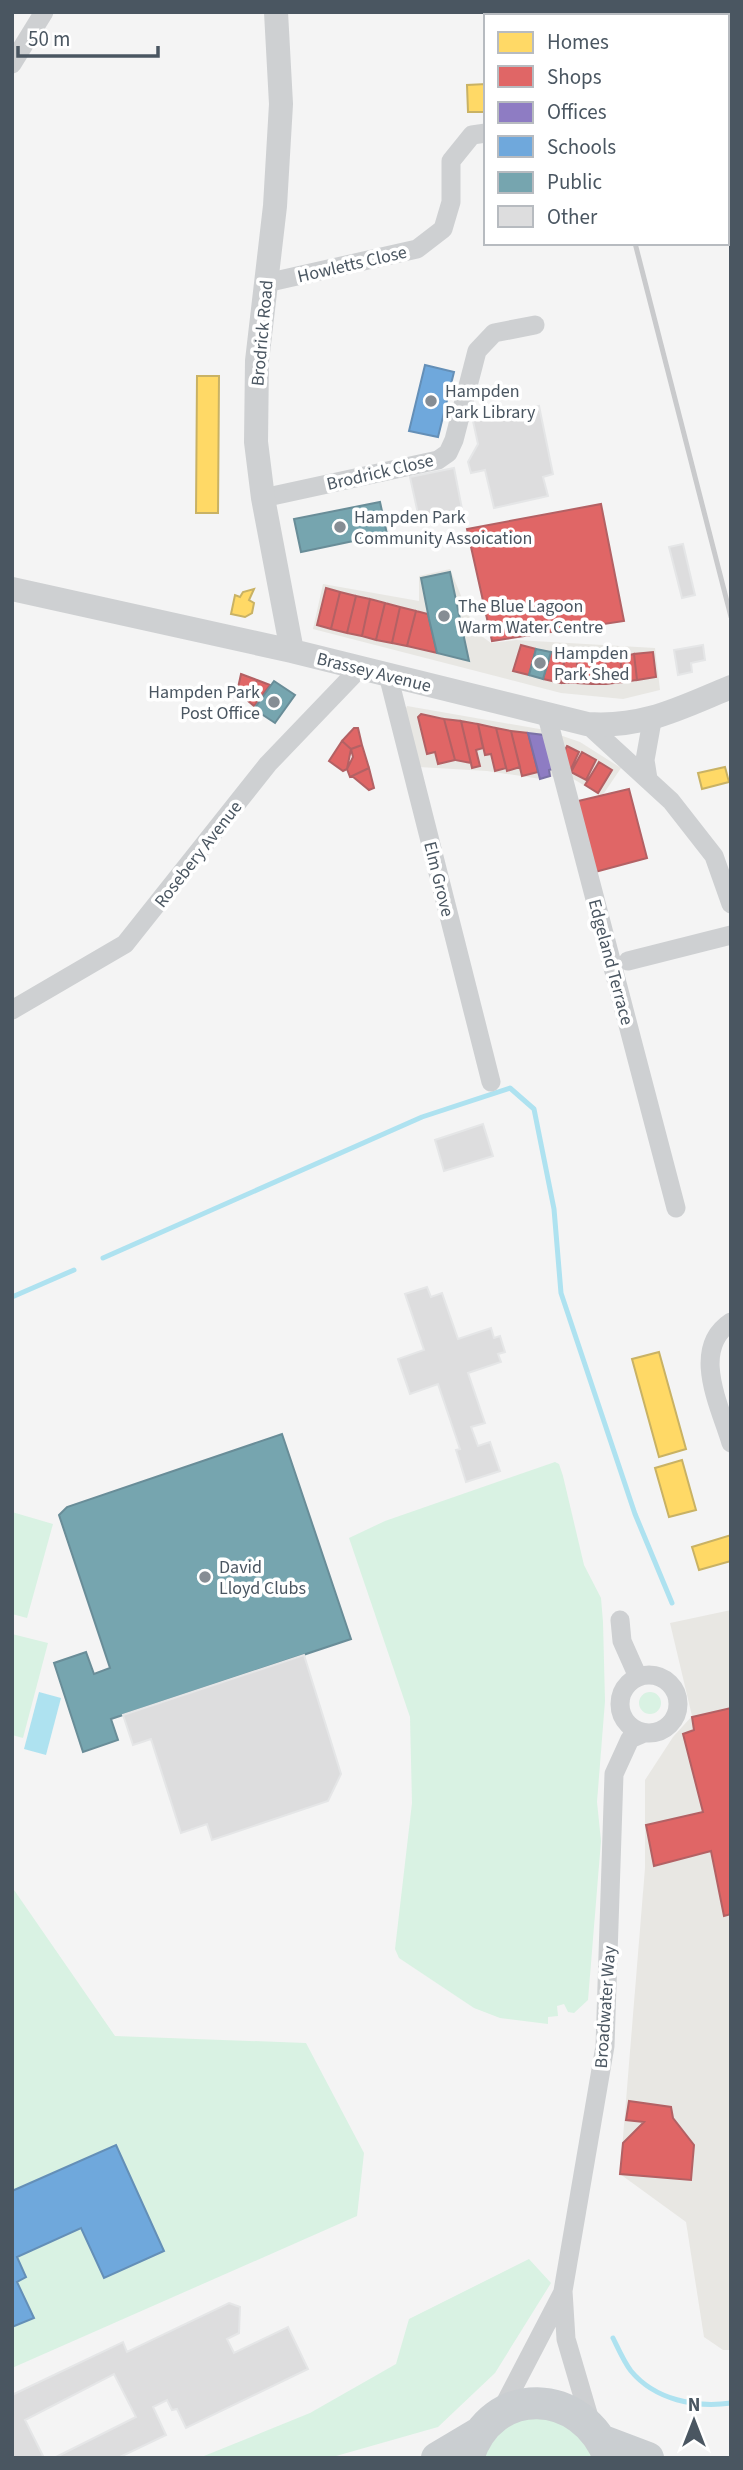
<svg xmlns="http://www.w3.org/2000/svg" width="743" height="2470" viewBox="0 0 743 2470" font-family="'Source Sans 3',sans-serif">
<rect width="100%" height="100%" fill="#f4f4f4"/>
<path fill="#e8e7e3" d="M450 569 476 632 491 643 516 640 655 648 660 690 623 699 561 693 313 629 323 584 419 601V576Z
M407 706 545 730 580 742 621 768 602 796 565 774 541 779 487 771 419 767 404 713Z
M731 1610V2350H723L704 2337 686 2222 620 2174 645 1868V1780L673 1737 692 1716 670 1623Z"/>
<path fill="#d9f2e3" d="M555 1462 559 1464 563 1476 584 1565 601 1598 603 1622 605 1701 597 1802 601 1841 588 2000 574 2013 568 2012 564 2004 557 2006 558 2016 548 2017V2024L500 2018 474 2008 399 1958 395 1949 412 1803 410 1717 349 1538 385 1521Z
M12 1512 53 1524 27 1618 12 1614Z
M12 1634 48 1643 23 1738 12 1735Z
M639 1703a11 11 0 1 1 22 0a11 11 0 1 1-22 0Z
M12 1887 115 2036 306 2043 364 2153 357 2216 12 2368Z
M529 2259 551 2283 495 2373 438 2427 329 2458H199L310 2413 396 2364 409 2319Z
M516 2414 571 2422 593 2458H479Z"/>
<path fill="#aee2f0" d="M39 1692 61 1698 46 1755 24 1749Z"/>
<path fill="#ffd966" stroke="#c9b264" stroke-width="2" d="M632 12H655L656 16H633Z
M688 12H729L730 16H689Z
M486 84V112H468L467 85Z
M197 376H219L218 513H196Z
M254 589 249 600 254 603 252 613 245 617 231 614 235 595 240 597 243 592Z
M725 767 729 782 702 789 698 773Z
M659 1352 686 1449 659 1457 632 1359Z
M682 1460 696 1510 669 1517 655 1468Z
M731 1535V1561L699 1570 692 1547Z"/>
<path fill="#e06666" stroke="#b36164" stroke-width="2" d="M601 504 624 621 492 641 467 529Z
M326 588 340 592 331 629 317 625Z
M340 592 356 596 347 633 331 629Z
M356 596 370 599 362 636 347 633Z
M370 599 385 603 376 640 362 636Z
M385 603 400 607 392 643 376 640Z
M400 607 416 611 407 646 392 643Z
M416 611 428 614 437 653 407 646Z
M521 645 536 649 529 675 513 671Z
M551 652 565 655 561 683 543 679Z
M653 652 656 677 637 680 634 654Z
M634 654 637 680 623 682 620 657Z
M565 655 577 656V683H561Z
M577 656 592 657 591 684 577 683Z
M592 657 605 658 607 684H591Z
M620 657 623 682 607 684 605 658Z
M241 674 257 680 247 700 236 697Z
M257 680 270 685 254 706 247 700Z
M421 714 444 719 455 760 438 764 435 752 427 754 418 717Z
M444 719 461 721 471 763 455 760Z
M461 721 478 724 483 748 476 750 480 766 472 768Z
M478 724 496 728 506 768 495 771 491 754 485 755Z
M354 728H358L362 745 351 749 342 741Z
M496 728 511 731 520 767 507 771Z
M511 731 528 733 538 772 522 776Z
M342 741 351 749 347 769 343 771 329 761Z
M362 745 369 768 350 777 347 769 353 757 351 749Z
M567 746 579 752 570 771 562 756Z
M582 752 596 760 586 780 571 772Z
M599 762 612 770 598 793 585 785Z
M369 768 374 788 369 790 352 776Z
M629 789 647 858 595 872 574 802Z
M731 1708V1914L724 1916 711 1851 654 1866 646 1825 703 1812 683 1734 694 1730 692 1717Z
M629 2101 671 2107 673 2118 694 2145 691 2180 620 2174 623 2143 644 2122 626 2120Z"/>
<path fill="#8e7cc3" stroke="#7a71a6" stroke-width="2" d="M528 733 544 735 553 769 549 770 550 776 540 779Z"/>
<path fill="#6fa8dc" stroke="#648fb7" stroke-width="2" d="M425 365 454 372 438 437 409 431Z
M116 2145 164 2251 104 2278 81 2228 17 2257 26 2277 17 2282 34 2318 12 2327V2191Z"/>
<path fill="#76a5af" stroke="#698d98" stroke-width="2" d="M380 502 387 534 301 552 294 519Z
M450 572 469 661 437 653 429 619 421 578Z
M536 649 551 652 543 679 529 675Z
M274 681 295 695 275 723 254 709Z
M282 1434 351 1639 111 1719 118 1740 83 1752 54 1663 86 1652 94 1674 110 1668 59 1515 67 1507Z"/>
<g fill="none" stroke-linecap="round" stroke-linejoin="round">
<path stroke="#aee2f0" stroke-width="5" d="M103 1258 422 1117 510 1088 534 1109 554 1209 561 1293 635 1514 672 1603
M12 1297 74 1270
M613 2338C618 2348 624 2362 631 2371 655 2400 696 2408 731 2403"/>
</g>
<path fill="#ddddde" stroke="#e5e6e7" stroke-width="2" d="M539 406 553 474 543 477 548 496 494 508 485 470 471 473 468 462 478 444 473 421Z
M454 468 463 514 420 523 410 477Z
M683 544 695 595 682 598 669 547Z
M703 645 705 660 691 663 692 672 678 675 674 650Z
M483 1124 493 1156 444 1171 435 1140Z
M427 1287 431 1297 442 1293 458 1339 491 1328 494 1338 500 1336 505 1352 498 1354 501 1362 468 1373 485 1423 471 1427 478 1446 490 1442 500 1471 466 1482 456 1450 460 1449 438 1384 410 1394 398 1359 424 1350 405 1294Z
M304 1655 341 1774 328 1801 212 1840 207 1824 181 1833 151 1739 133 1745 123 1715Z
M229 2303 240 2307 239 2333 227 2339 234 2353 288 2327 308 2369 186 2428 177 2409 172 2410 167 2400 153 2407 166 2435 118 2458H54L136 2417 114 2374 25 2420 44 2458H12V2395L123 2342 127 2352Z"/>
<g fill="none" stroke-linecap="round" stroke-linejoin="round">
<path stroke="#ced0d2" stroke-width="19" d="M535 12 536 16
M12 64 44 12
M266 283 417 249 443 229 451 202V161L472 135 486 133
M263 498 438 460 448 453 454 440 477 351 494 333 535 325
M388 675 491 1082
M547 716 676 1208
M587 724 671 801 714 856 731 904
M648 779 645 760 652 721
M628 961 731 935
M12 1010 125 944 268 764 360 668
M731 1322C690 1349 720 1406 731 1443
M620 1620 622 1641 638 1677
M620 1704a29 29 0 1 1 58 0a29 29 0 1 1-58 0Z
M500 2413 562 2294
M591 2424 566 2339 563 2291 605 2046 614 1774 630 1739 644 1733"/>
<path stroke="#ced0d2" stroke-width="24" d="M276 12 281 104 275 206 257 361 256 442 263 498 292 651
M12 589 292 651 587 724C644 728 680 708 731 687"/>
<path stroke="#caced1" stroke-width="32" d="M603 2441 648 2458
M437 2458 479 2433
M468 2458C491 2383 583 2387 609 2458"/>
<path stroke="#c9cacc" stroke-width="5" d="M585 12 586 16
M635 243 731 617"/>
</g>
<g fill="#868d94" stroke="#fff" stroke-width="2.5">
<circle cx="431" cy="401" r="7"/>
<circle cx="340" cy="527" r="7"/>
<circle cx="444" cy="616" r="7"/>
<circle cx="540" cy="663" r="7"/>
<circle cx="274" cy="702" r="7"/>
<circle cx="205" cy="1577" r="7"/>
</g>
<g text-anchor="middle" stroke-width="7" stroke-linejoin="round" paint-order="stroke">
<g font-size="18" fill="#4a5661" stroke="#fff">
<text transform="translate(352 264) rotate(-13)" y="6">Howletts Close</text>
<text transform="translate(262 333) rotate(-85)" y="6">Brodrick Road</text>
<text transform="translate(380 472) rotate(-13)" y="6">Brodrick Close</text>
<text transform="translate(374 672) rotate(14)" y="6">Brassey Avenue</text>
<text transform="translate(198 854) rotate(-52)" y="6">Rosebery Avenue</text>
<text transform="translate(439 879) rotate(76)" y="6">Elm Grove</text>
<text transform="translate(611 962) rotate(75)" y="6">Edgeland Terrace</text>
<text transform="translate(605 2007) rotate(-86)" y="6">Broadwater Way</text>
</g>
<g font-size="18" fill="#4a5661" stroke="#fff" text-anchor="start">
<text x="445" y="397">Hampden<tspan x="445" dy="21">Park Library</tspan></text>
<text x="354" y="523">Hampden Park<tspan x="354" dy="21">Community Assoication</tspan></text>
<text x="458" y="612">The Blue Lagoon<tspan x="458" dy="21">Warm Water Centre</tspan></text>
<text x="554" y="659">Hampden<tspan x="554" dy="21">Park Shed</tspan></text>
<text x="260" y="698" text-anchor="end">Hampden Park<tspan x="260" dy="21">Post Office</tspan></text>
<text x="219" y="1573">David<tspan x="219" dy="21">Lloyd Clubs</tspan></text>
</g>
</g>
<rect width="743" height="2470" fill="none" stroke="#4a5661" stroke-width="28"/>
<rect x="484" y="14" width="245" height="231" fill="#ffffff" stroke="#b7bbc0" stroke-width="2"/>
<rect x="498" y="32" width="35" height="21" fill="#ffd966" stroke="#b7bbc0" stroke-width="2"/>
<text x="547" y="49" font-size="21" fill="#4a5661">Homes</text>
<rect x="498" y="66" width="35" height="21" fill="#e06666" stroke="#b7bbc0" stroke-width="2"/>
<text x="547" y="84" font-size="21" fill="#4a5661">Shops</text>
<rect x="498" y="102" width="35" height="21" fill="#8e7cc3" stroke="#b7bbc0" stroke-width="2"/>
<text x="547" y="119" font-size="21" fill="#4a5661">Offices</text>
<rect x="498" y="136" width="35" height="21" fill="#6fa8dc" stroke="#b7bbc0" stroke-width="2"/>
<text x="547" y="154" font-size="21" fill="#4a5661">Schools</text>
<rect x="498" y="172" width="35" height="21" fill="#76a5af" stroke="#b7bbc0" stroke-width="2"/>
<text x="547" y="189" font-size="21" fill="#4a5661">Public</text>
<rect x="498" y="206" width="35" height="21" fill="#ddddde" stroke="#b7bbc0" stroke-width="2"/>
<text x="547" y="224" font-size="21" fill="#4a5661">Other</text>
<g transform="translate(694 2421)" stroke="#ffffff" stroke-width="5" paint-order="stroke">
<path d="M0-5L12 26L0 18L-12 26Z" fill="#4a5661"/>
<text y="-10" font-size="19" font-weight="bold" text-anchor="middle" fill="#4a5661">N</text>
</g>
<path d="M18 46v10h140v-10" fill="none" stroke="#4a5661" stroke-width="3.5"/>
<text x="28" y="46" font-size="21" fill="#4a5661" stroke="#ffffff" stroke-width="5" paint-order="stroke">50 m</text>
</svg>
